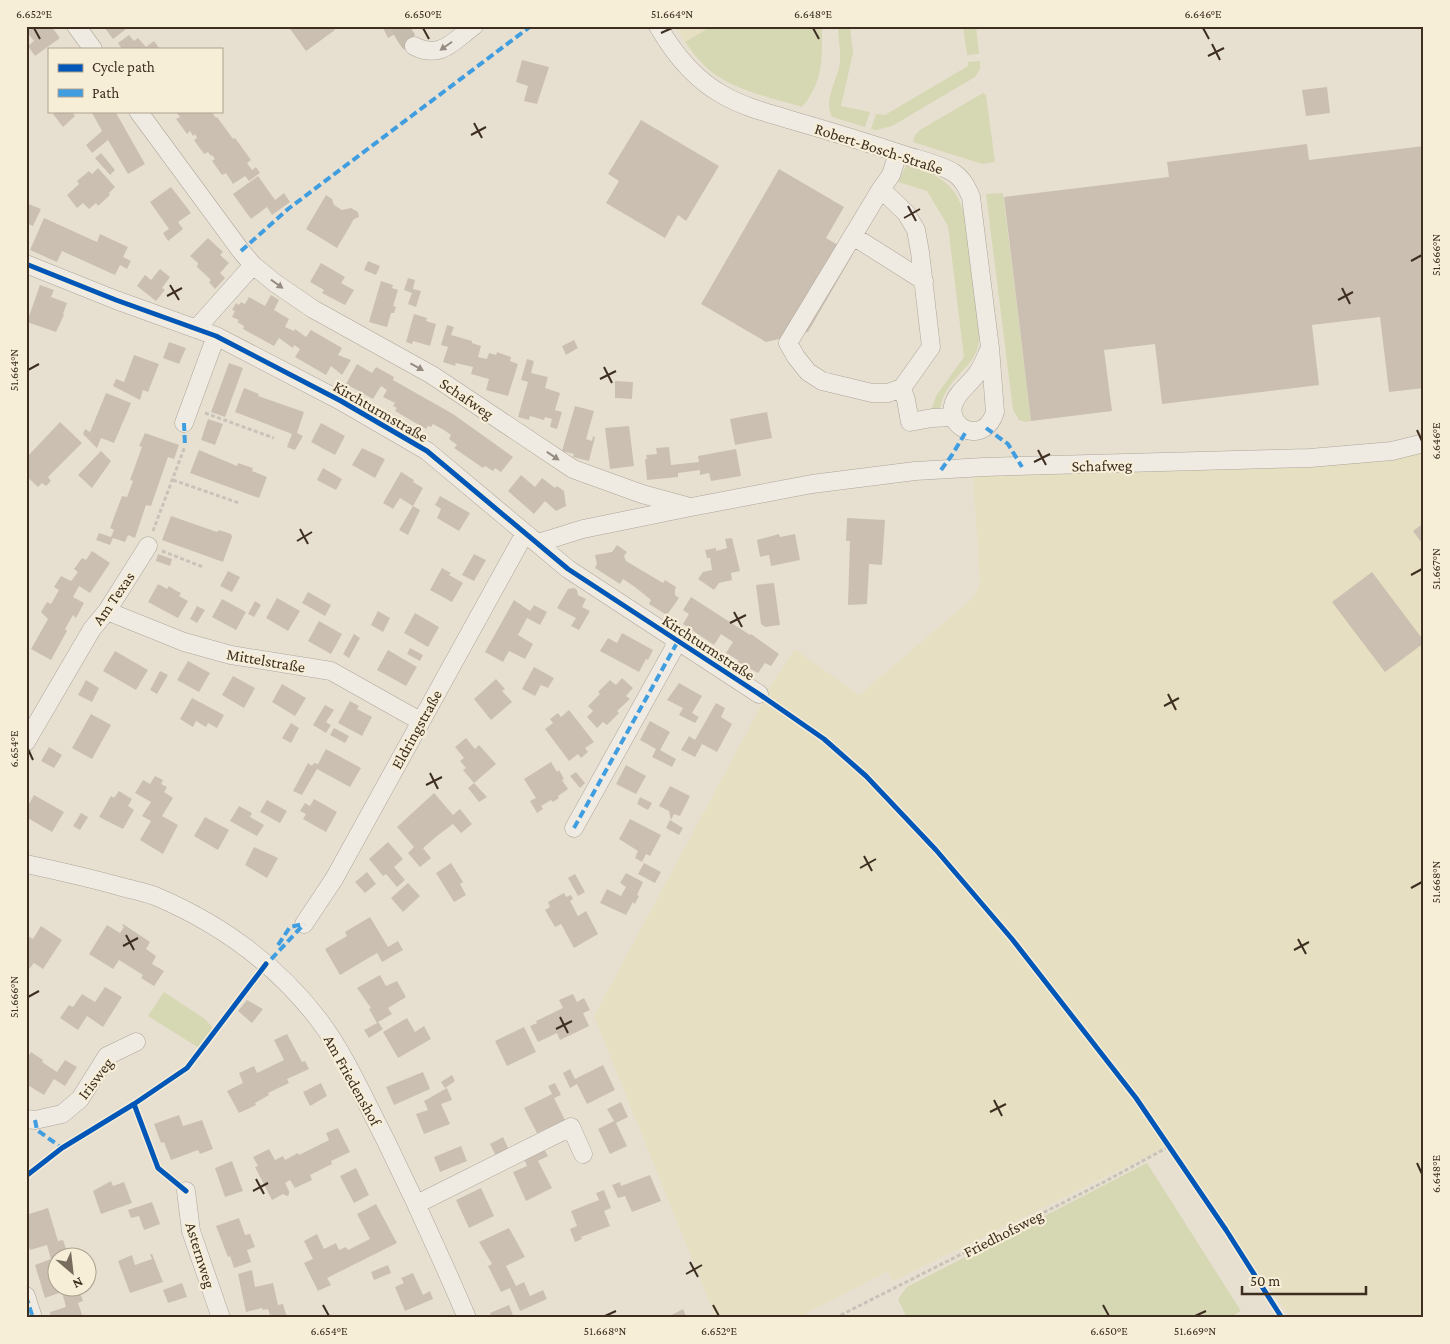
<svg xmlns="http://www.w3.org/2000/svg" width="1450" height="1344" viewBox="0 0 1450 1344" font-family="'Crimson Pro',serif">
<rect width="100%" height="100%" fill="#e7e0d1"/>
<path fill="#e6dfc2" d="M676 26H712L685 42Z
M1424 450V1318H1291L1169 1146 893 1281 888 1271 797 1318H716L594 1016 762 704 768 690 795 649 859 695 975 596 980 583 973 474Z"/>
<path fill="#d6d7b3" d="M712 26H822C822 58 824 81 802 107 770 97 734 91 708 69 699 61 692 51 685 42Z
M838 26H850L853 53 841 106 870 112 865 127 832 117C823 99 838 80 840 62 841 51 838 38 838 26Z
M963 26H976L979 54 967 55Z
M980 61V69L975 77 892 126 876 130 871 129 876 114 885 115 968 66V62Z
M983 93 986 95 995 162 982 164 913 142 915 135 920 130Z
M907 164C942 177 957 183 966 221L980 329C979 336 979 346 976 353 965 373 943 384 940 410L931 411 936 396 964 357 948 226 927 191 898 182Z
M1003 193 1031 421 1026 422 1019 420 1013 410 986 194Z
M164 992 205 1019 213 1028 199 1048 148 1016Z
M1147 1163 1241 1311 1229 1318H907L898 1299 907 1287Z"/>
<path fill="#cbbfb2" d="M26 26H51L60 38 35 56 28 46 34 41 26 31Z
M99 26H130L113 39 104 27 101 29Z
M288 26H332L335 30 306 51Z
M382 26H405L413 40 411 53 402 48 395 34 388 38Z
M129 35 134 41 138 38 146 47 154 41 160 49H122L118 43Z
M522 60 549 67 537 104 524 101 528 86 516 82Z
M1327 87 1330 113 1306 116 1302 90Z
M56 111H71L75 116 63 127 53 114Z
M91 111H115L145 164 128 174 108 140 92 153 86 145 102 131Z
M178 111H211L216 118 217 117 233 139 235 138 251 160 247 163 252 170 256 167 260 173 249 181 245 176 233 184 226 173 222 175 212 161 215 159 212 155 211 156 208 152 204 154 194 140 197 138 195 134 193 136 190 131 187 134 176 119 180 117 176 112Z
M641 120 719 166 686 221 678 215 665 238 606 203 619 181 608 174Z
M1307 144 1309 160 1424 146V388L1389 392 1380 317 1312 325 1319 385 1162 404 1155 344 1104 350 1112 411 1031 421 1004 197 1169 177 1167 162Z
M101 153 115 170 110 175 95 158Z
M98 168 115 187 109 193 110 195 98 206 96 203 89 209 83 203 77 208 67 195 79 184 77 181 89 171 92 174Z
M779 169 844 207 826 238 853 254 808 332 766 342 701 304Z
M258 176 275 200 284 193 290 202 272 215 267 207 251 219 233 194Z
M171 187 191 213 178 222 183 229 168 241 163 233 169 229 150 202Z
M326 195 332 199 334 205 342 210 351 208 358 212 359 217 354 219 337 248 306 229Z
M26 203 41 209 33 226 26 223Z
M44 218 97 242 100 234 128 247 123 257 131 261 127 269 120 265 115 275 62 251 57 262 30 250Z
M208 238 223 252 220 255 229 263 220 273 225 278 215 289 209 282 211 280 197 267 198 263 190 256Z
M368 261 380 266 376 275 364 270Z
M321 263 345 277 341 283 354 290 345 305 322 293 324 290 310 282Z
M160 269 170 277 162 288 165 290 156 301 137 286 145 275 151 280Z
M408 278 415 280 413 289 421 291 416 307 408 304 412 293 404 290Z
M381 281 393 285 392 288 398 290 393 306 396 307 394 313H391L387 327 369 322Z
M40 285 54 290 51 297 67 303 63 314 64 315 56 332 27 322Z
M271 295 279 300 274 310 289 319 285 327 294 331 295 329 306 337 311 330 342 348 338 355 351 360 342 375 331 366 326 375 295 357 300 349 294 345 293 348 279 338 274 346 243 329 244 326 237 322 239 320 232 317 235 311 232 310 236 303 239 305 241 302 245 304 249 297 265 306Z
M414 314 427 318 426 321 436 324 430 346 413 341 412 344 406 342Z
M447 325 454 327 451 335 472 341V343L481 346 478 357 487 359 489 353 496 355 497 352 511 357 510 361 518 364 508 396 486 390 489 379 471 374 473 367 456 363 455 366 443 362 448 347 441 345Z
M574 340 578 348 566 355 562 346Z
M169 342 186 348 179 364 163 358Z
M134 355 159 364 148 392 143 390 140 400 113 386 116 379 124 382Z
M527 359 534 361 531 373 548 377 545 388 560 393 555 410 562 412 557 429 550 427 552 419 545 417 544 420 530 416 529 420 518 417 528 382 521 380Z
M229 363 243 368 225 417 211 412Z
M357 364 372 373 376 367 394 377 393 380 453 414 513 457 501 472 495 468 493 471 485 466 483 468 454 448 457 445 449 439 451 435 444 430 433 424 431 427 428 426 426 429 395 411 397 408 393 406 395 403 383 397 387 390 381 386 373 399 346 384Z
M615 381 633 382 632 399 615 398Z
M244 388 259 394 258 396 304 412 297 433 303 436 295 450 287 447 292 434 235 412Z
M106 393 131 403 114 443 101 438 97 448 83 434 85 429 90 432Z
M575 406 594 411 586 439 592 441 593 436 595 437 589 461 573 457 574 454 562 451Z
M767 412 772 438 735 445 730 419Z
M208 419 223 424 215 445 201 440Z
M60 422 82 443 48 477 51 481 46 486 42 483 38 487 26 476V458Z
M321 423 345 436 335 455 311 442Z
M629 426 634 466 610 469 605 428Z
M145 433 179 445 174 459 168 457 151 506 146 505 135 538 128 535 125 542 113 538 110 545 96 540 99 533 111 537 114 530 110 528 122 496 127 497 133 481 130 480 142 447 139 446Z
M669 447 671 465 699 462 698 456 736 449 741 476 711 481 709 473 700 475V470L678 473V477L647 480 645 459H647L646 455 657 454 656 448Z
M362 448 385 459 375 478 352 465Z
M199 450 237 466 238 463 253 468 252 471 267 477 259 498 190 473Z
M101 451 111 461 92 488 78 475Z
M323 468 342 479 336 490 317 480Z
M401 472 414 480 413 482 423 488 413 506 400 498 393 509 383 503Z
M521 475 535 487 542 478 555 488 557 486 564 491 566 506 556 511 545 501 534 514 508 491Z
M440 496 470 513 459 531 437 518 441 509 435 505Z
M413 506 420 510 408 535 399 530Z
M171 516 217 532 219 530 231 534 232 537 223 562 162 540Z
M847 518 885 520 882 565 869 564 867 604 848 605 850 541H846Z
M1424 523V546L1413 531Z
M779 534 780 537 795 534 800 560 771 566 769 555 760 557 757 540Z
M732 538 740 571 731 573 732 580 719 583 714 590 698 579 703 572 712 570 710 558H707L705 550 716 548V551L727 548 725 539Z
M617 545 627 552 624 556 626 561 663 583 665 580 676 587 675 590V595L679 598 667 615 649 604 651 600 635 587 623 579 620 584 595 568 597 564 595 555 612 552Z
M92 551 110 563 90 593 79 586 73 597 84 603 76 618 73 615 65 629 67 631 51 660 31 649 48 619 41 612 47 602 51 604 59 590 54 587 61 576 71 581 72 580 78 572 74 569 82 558 86 560Z
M158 554 172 559 170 566 156 561Z
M474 554 486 560 474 581 462 575Z
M442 568 451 573 449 575 463 583 452 602 430 590Z
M228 571 240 577 232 592 220 586Z
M1372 572 1424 641V643L1385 672 1332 602Z
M774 583 780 625 765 627 761 624 756 585Z
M158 584 167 589 169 586 175 590 181 593 179 596 188 601 178 618 148 602Z
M574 588 577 590 578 595 586 599 582 607 590 611 579 630 571 626 576 618 557 608 568 589Z
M308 592 331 605 325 616 302 603Z
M691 597 750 635 751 634 779 654 771 666 765 663 758 673 738 662V660L726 653 733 642 721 634 714 645 683 624 689 614 683 610Z
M277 598 300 611 288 631 266 618Z
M222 599 246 612 236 630 212 617Z
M514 600 530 611 534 605 547 612 540 625 527 618 518 635 533 644 525 659 509 651 503 662 485 652Z
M255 601 261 605 254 617 248 614Z
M197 606 205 610 197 623 190 619Z
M378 611 390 618 383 632 371 625Z
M415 613 439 627 428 647 404 633Z
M319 621 342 634 331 654 308 641Z
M622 633 653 650 648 660 646 659 639 672 600 651 608 638 617 643Z
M354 634 360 638 349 658 343 654Z
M410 648 423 655 420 661 407 654Z
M388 650 417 667 406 686 377 670Z
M115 651 148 670 136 690 103 671Z
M188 661 210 673 199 692 177 680Z
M534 667 554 678 548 688 541 685 535 696 522 689Z
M160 671 168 675 157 694 150 690Z
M233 676 255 688 244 708 222 695Z
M622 678 633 688 626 696 630 699 617 711 619 713 607 725 603 722 597 728 587 717 593 711 588 706 600 694 598 692 610 680 616 685Z
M496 679 505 689 502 691 512 702 491 720 474 699Z
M86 680 99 688 92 702 78 695Z
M679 683 702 696 692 713 699 717 695 723 679 715 683 708 667 700Z
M282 684 306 698 295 716 272 702Z
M192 698 224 715 217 728 208 723 206 727 196 721 193 727 180 719Z
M350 701 359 706 357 709 372 717 362 736 338 723Z
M716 703 725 708 721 717 732 724 717 752 702 744 695 757 681 750 689 736 695 740Z
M325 705 334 710 326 722 331 725 326 733 313 725Z
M569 710 594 742 585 748 588 752 581 758 578 754 569 761 545 729 553 723 550 719 558 713 561 717Z
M91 714 111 725 92 759 72 748Z
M650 721 670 732 660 750 676 759 672 767 652 757 656 749 640 740Z
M291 723 299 728 291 743 282 738Z
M334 728 349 736 345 743 330 735Z
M466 738 475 749 479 745 496 764 474 783 487 797 479 802 468 788 474 783 463 770 466 768 460 761 464 758 455 747Z
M49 747 62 755 54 768 41 761Z
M326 749 361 768 350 787 317 769 302 795 293 791 308 763 312 766 314 763 318 764Z
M551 762 557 772 559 770 564 779 562 780 568 789 558 796 559 798 553 802 551 800 541 806 543 809 537 813 530 801 536 798 524 779Z
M626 765 646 776 636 794 616 784Z
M576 772 585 783 580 788 570 776Z
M155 776 163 780 161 784 167 787 164 792 173 798 162 816 178 825 163 854 140 840 151 821 142 816 151 802 135 793 143 780 150 784Z
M670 786 690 796 680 816 674 814 671 820 669 811 659 806Z
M119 791 132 799 128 806 134 810 123 829 99 817 111 796 114 798Z
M434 793 453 815 460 809 472 824 461 833 453 824 437 836 423 848 431 858 420 867 408 853 414 847 397 827Z
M34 795 64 812 52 832 26 817V809Z
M640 797 652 803 648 810 637 804Z
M314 799 337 812 326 832 303 819 306 814 300 811 305 803 310 806Z
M267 800 287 811 280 823 260 812Z
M239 806 252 813 250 817 264 825 257 836 230 821Z
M81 813 88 817 80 830 73 826Z
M205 817 229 830 218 850 194 836Z
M630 819 661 835 650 856 646 854 642 862 635 858 638 851 619 839Z
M670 820 683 828 679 835 666 828Z
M388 842 403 859 394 867 405 880 397 887 386 874 383 876 369 859Z
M254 847 278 858 267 878 245 865Z
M451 863 463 882 460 884 466 895 454 902 436 873Z
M644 863 661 872 655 883 638 874Z
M367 872 376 884 365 893 355 882Z
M626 873 643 882 637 895 639 896 635 904 633 902 626 915 600 903 607 889 621 896 626 887 620 883Z
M575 874 585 892 578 896 568 878Z
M408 883 420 896 403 912 391 898Z
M564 893 566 897 571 895 573 899 570 901 578 916 586 911 598 934 574 948 561 924 555 927 545 910 550 907 548 902Z
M370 917 388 947 398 941 403 950 382 962 377 953 340 975 325 949 347 936 345 932Z
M123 924 150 942 146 949 156 956 152 964 164 971 154 986 141 978 143 975 119 960 113 969 89 954 107 925 120 933 124 927 122 925Z
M41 926 62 940 43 969 34 963 29 969 26 967V935L33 939Z
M380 975 386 986 397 981 406 997 388 1008 392 1014 378 1022 383 1029 369 1038 364 1030 377 1023 369 1009 371 1008 357 988Z
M105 987 122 997 103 1027 87 1016 78 1030 60 1018 69 1005 73 1007 82 994 95 1002Z
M573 994 577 1002 584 998 590 1010 583 1013 589 1026 560 1040 557 1033 538 1042 530 1026 537 1023 536 1021 563 1008 559 1000Z
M247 1000 263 1009 252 1023 238 1011Z
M407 1018 415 1032 424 1026 431 1039 398 1058 383 1032Z
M524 1027 536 1052 507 1066 495 1041Z
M287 1034 302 1062 305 1061 309 1069 287 1079 289 1083 268 1093 269 1095 255 1103 256 1105 239 1113 227 1091 243 1083 239 1073 254 1066 257 1073 284 1060 274 1040Z
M31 1052 43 1060 42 1062 57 1072 65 1060 77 1067 65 1086 54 1079 44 1095 26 1084V1060Z
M603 1065 615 1090 587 1104 577 1084 570 1088 563 1073 570 1069 575 1079Z
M423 1072 430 1089 394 1105 386 1087Z
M452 1075 455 1081 445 1088 441 1082Z
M321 1083 327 1096 310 1106 303 1092Z
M555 1083 561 1095 554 1098 565 1120 537 1133 524 1108 552 1094 548 1086Z
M447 1088 452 1100 441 1104 450 1124 424 1134 416 1114 428 1110 424 1101Z
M621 1102 628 1117 616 1123 627 1146 610 1154 598 1129 614 1121 607 1109Z
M179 1115 183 1126 202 1120 213 1149 200 1154 198 1150 171 1160 164 1142 161 1143 154 1124Z
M338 1128 350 1152 331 1161 332 1164 310 1175 312 1180 295 1188 290 1180 285 1183 289 1191V1195L287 1196 283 1194 272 1200 255 1167 258 1166 253 1157 269 1149 275 1160 283 1156 285 1160 298 1153 299 1155 329 1140 326 1133Z
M503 1137 509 1150 496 1156 490 1144Z
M461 1146 467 1161 440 1172 434 1157Z
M544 1149 548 1156 538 1161 552 1188 526 1201 513 1172 527 1166 524 1159Z
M232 1161 243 1191 225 1197 215 1168Z
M356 1168 369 1195 354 1203 340 1176Z
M650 1175 661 1201 632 1212 625 1196 618 1198 612 1185 620 1182 621 1186Z
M111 1181 113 1186 124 1182 132 1203 101 1214 93 1191Z
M481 1188 494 1216 469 1228 456 1200Z
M604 1190 611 1208 604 1211 610 1226 581 1237 582 1239 575 1242 570 1229 577 1226 571 1211 599 1200 596 1193Z
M152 1202 160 1224 144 1230 139 1216 131 1218 128 1210Z
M376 1204 397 1243 327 1278 331 1285 318 1291 304 1263 313 1259 304 1241 317 1234 324 1249 336 1243 339 1250 346 1247 348 1250 370 1239 357 1214Z
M48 1208 58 1241 63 1240 68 1254 63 1256H58V1286H73V1289L78 1287 83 1301 78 1303 83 1318H51L50 1312 66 1307 62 1292 45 1298 35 1265 51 1259 47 1245 30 1250 26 1238V1215Z
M239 1218 245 1235 250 1234 255 1247 247 1250 251 1262 234 1268 230 1256 228 1257 216 1226Z
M509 1228 525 1257 506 1266 516 1286 524 1282 530 1296 543 1290 547 1299 520 1311 510 1288 501 1292 488 1266 492 1264 479 1242Z
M150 1254H152L163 1282 130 1293 118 1261 132 1255 135 1265 152 1259Z
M388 1265 391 1273 374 1280 371 1272Z
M252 1270 255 1287 273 1283 278 1305 283 1304 287 1318H271L268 1309 263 1310 262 1308 246 1312 238 1274Z
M413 1273 423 1295 430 1291 433 1299 405 1311 395 1287 404 1283 401 1278Z
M182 1283 187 1297 168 1303 163 1290Z
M509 1305 514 1318H492L490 1313Z
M683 1309 687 1318H666Z"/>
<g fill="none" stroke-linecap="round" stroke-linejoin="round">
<path stroke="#c5bcae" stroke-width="18" stroke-dasharray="18 9" stroke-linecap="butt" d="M399 26 407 39 414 46"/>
<defs>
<path id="minor" d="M76 26 93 49
M658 26C674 54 694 79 723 95 744 107 768 113 791 120 829 131 866 142 904 155 920 160 940 164 954 173 963 179 967 188 971 197L990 348 995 412C985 445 948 430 953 406 956 392 971 384 978 372 983 365 986 356 990 348
M414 46C441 60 453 41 474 26
M138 111 241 251 253 265 275 283 313 309 432 375 573 469 642 494 686 506
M898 153 891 175 881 189 906 213 916 230 920 252 931 347 902 388 906 400 910 422 932 418 953 417
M881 189 788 343 796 357 808 372 822 381 872 393H888L902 388
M853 236 924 281
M26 264 116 300 216 336 341 401 427 451 568 569 759 694
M196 329 253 265
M184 423 216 336
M538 543 583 529 691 507 812 484 915 471 984 467 1310 458 1392 451 1424 443
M107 611 184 642 231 655 331 671 420 721
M26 742 92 629 107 611 148 546
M574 828 678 641
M26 864C59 871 90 878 122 887 133 890 144 892 155 896 219 923 276 964 319 1020 346 1056 364 1099 385 1139 414 1198 441 1257 467 1318
M304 924 334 879 525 533
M26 1119 35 1120 62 1114 80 1099 107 1056 136 1042
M186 1191 191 1231 221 1318
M417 1204 571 1127 583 1154
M26 1296 33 1318"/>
</defs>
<use href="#minor" stroke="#ada599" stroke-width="19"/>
<path stroke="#c8c2b9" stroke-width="3" stroke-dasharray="4 2.5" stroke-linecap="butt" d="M205 413 274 438
M173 480 239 503
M153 531 185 446
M162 551 203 567
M835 1318 1104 1182 1170 1146"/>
<use href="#minor" stroke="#efebe3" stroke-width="18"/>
<path stroke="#3f9de0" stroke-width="4" stroke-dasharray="8 4" stroke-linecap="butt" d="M241 251 288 209 531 26
M184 423 185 446
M986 428 1008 444 1022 467
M941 470 952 455 967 430
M574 828 678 641
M278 945 290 927 303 924
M263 968 304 924
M35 1120 37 1130 62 1148
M26 1296 33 1318"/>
<defs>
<path id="cycleway" d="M26 264 116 300 216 336 341 401 427 451 568 569 759 694 824 739 866 776 936 850 1012 939 1136 1098 1226 1230 1282 1318
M134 1104 158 1168 186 1191
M26 1176 62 1148 134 1104 187 1068 266 964"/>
</defs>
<use href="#cycleway" stroke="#f7eed8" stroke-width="8"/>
<use href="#cycleway" stroke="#0057b8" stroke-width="5"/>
</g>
<defs><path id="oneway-solid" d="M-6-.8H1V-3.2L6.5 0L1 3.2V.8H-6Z" transform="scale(1.25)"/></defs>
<g fill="#968c82">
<use href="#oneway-solid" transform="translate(446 46) rotate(145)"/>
<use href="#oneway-solid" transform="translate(277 284) rotate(36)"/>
<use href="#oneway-solid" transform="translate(417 367) rotate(29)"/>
<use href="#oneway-solid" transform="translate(553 456) rotate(34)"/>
</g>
<path fill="none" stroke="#3d2e20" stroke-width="2" d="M34 28 40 39M423 28 429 39M813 28 819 39M1203 28 1209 39M661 33 672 28M1212 44 1220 60M1208 56 1224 48M474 123 482 138M471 135 486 127M908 206 916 221M904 218 920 209M1411 261 1422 255M170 285 179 300M1342 288 1350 304M167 296 182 288M1338 300 1353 292M604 367 612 383M28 370 39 364M600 379 616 371M1417 430 1422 441M1038 450 1046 465M1034 462 1050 454M300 529 308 544M297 541 312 532M1411 575 1422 569M734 612 742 627M730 623 746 615M1168 694 1176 710M1164 706 1179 698M28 749 33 760M430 773 438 789M426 785 442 777M864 856 872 871M860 868 876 859M1411 888 1422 882M126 935 134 950M1298 939 1306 954M123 946 138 938M1294 950 1309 942M28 997 39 991M560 1017 568 1033M556 1029 572 1021M994 1100 1002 1116M990 1112 1006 1104M1417 1163 1422 1174M256 1179 264 1194M253 1191 268 1183M690 1262 698 1277M686 1274 702 1265M323 1305 329 1316M713 1305 719 1316M1103 1305 1109 1316M605 1316 616 1311M1195 1316 1206 1311"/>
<g text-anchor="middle" stroke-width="4.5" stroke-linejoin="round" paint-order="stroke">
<g font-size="16" fill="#3d2e20" stroke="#f7eed8">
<text transform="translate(879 148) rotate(18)" y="6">Robert-Bosch-Straße</text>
<text transform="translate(467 398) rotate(34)" y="6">Schafweg</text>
<text transform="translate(381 411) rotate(30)" y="6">Kirchturmstraße</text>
<text transform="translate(1102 465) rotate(-1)" y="6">Schafweg</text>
<text transform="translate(113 598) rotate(-55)" y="6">Am Texas</text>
<text transform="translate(709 647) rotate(33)" y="6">Kirchturmstraße</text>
<text transform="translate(266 660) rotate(10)" y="6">Mittelstraße</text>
<text transform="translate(416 729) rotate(-61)" y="6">Eldringstraße</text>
<text transform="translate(95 1078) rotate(-53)" y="6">Irisweg</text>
<text transform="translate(353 1080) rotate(61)" y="6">Am Friedenshof</text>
<text transform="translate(1003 1233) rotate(-27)" y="6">Friedhofsweg</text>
<text transform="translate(201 1255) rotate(73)" y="6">Asternweg</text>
</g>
</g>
<rect width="1450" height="1344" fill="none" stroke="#f7eed8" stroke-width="55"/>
<rect x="48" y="48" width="175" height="65" fill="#f7eed8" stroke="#ada18e"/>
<rect x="58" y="64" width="25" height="8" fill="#0057b8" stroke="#ada18e"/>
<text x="92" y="72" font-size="15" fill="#3d2e20">Cycle path</text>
<rect x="58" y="89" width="25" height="8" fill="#3f9de0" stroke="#ada18e"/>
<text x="92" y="98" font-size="15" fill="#3d2e20">Path</text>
<g transform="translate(72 1272) rotate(152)"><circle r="24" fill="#f7eed8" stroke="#ada18e"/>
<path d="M0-4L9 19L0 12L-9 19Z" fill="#786c5e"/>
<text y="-8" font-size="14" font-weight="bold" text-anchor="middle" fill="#3d2e20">N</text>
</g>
<path d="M1242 1286v8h124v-8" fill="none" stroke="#3d2e20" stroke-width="2.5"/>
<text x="1250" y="1286" font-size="15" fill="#3d2e20" stroke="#f7eed8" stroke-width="4" paint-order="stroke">50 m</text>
<rect x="28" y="28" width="1394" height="1288" fill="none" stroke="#3d2e20" stroke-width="2"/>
<g font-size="12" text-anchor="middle" fill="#3d2e20">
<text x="34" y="18">6.652°E</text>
<text x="423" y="18">6.650°E</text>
<text x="672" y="18">51.664°N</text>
<text x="813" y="18">6.648°E</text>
<text x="1203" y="18">6.646°E</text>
<text transform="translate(1436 255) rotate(-90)" y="4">51.666°N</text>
<text transform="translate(14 370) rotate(-90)" y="4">51.664°N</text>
<text transform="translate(1436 441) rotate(-90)" y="4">6.646°E</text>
<text transform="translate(1436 569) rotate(-90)" y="4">51.667°N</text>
<text transform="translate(14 749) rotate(-90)" y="4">6.654°E</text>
<text transform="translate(1436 882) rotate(-90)" y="4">51.668°N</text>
<text transform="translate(14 997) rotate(-90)" y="4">51.666°N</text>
<text transform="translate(1436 1174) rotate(-90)" y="4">6.648°E</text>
<text x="329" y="1335">6.654°E</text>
<text x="605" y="1335">51.668°N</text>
<text x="719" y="1335">6.652°E</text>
<text x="1109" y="1335">6.650°E</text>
<text x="1195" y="1335">51.669°N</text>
</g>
</svg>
